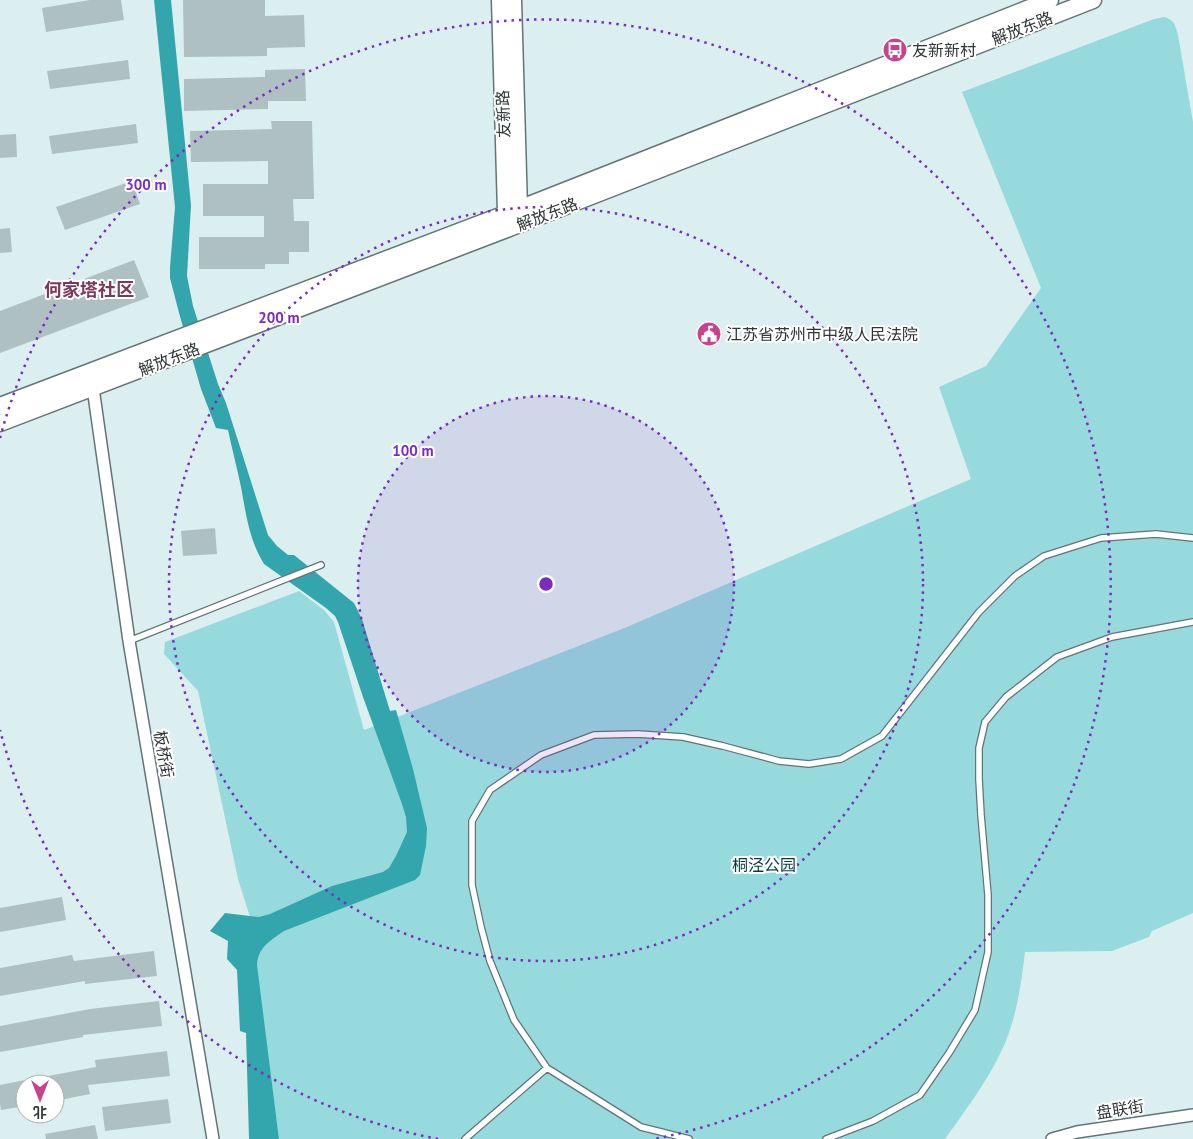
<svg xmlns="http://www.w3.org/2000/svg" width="1193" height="1139" viewBox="0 0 1193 1139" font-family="'PT Sans','Noto Sans SC',sans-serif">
<rect width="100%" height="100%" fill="#dceff0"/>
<path fill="#96dade" d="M1164 17C1175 20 1175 25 1178 35L1193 122V913L1152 931 1149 937 1112 951 1025 952C1021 986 1016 1021 1001 1052 986 1083 965 1111 945 1139H279L250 917 238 879 198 691 164 654 165 642 299 591 324 610 334 622 364 730 627 627 971 479 939 387 986 366 1041 288 962 92 1154 19Z"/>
<path fill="#32a6ac" d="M154 0H171L191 205 187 276 193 306 218 384 226 403 268 535 277 546 288 555H294L354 603 362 619 390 711 396 710 413 769 427 828 426 846 420 875 415 880 284 931C270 941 258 947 257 965L279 1139H249L246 1033 240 1031 237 970 227 959 228 941 210 931 225 913 259 917 270 914 332 886 383 872 389 868 396 856 407 832 406 817 402 804 363 697 338 622 335 616 326 608 264 564C249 540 246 514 241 487 237 468 232 449 228 430L216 428 201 389 179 313 170 278V267L175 207Z"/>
<path fill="#aec0c1" d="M90 0H121L124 20 46 32 42 8Z
M183 0H265V16L304 15 305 47 267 48V56L184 57Z
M128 60 130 79 50 89 47 71Z
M305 69 306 101H268V109L184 111V79L265 77V70Z
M271 121H312L314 199H293L294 221H309V252H289V264H265V269H199V237H264V216H203V184H268V161L191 162 190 131 272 129Z
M136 124 138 143 52 154 49 136Z
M16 134 17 157 0 158V135Z
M132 181 140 204 65 230 56 207Z
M10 228 12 252 0 253V229Z
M134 260 149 297 0 353V311Z
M215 528 217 554 183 556 181 531Z
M62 897 66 920 0 932V908Z
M154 951 157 976 85 984V981L0 996V968L72 955 74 961Z
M159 1001 162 1026 83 1035V1037L0 1052V1026L90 1009Z
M167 1051 170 1076 88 1085 90 1094 55 1101V1084H32V1079L96 1067 95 1060Z
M25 1080V1106L1 1110 0 1104V1085Z
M168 1099 171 1123 105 1131 102 1107Z
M95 1125 98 1139H46L45 1134Z"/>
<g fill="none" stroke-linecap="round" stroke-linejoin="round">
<defs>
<path id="service" d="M129 641 321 565
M465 1139 547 1068
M689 1139 641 1127 547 1068 514 1020 490 961 481 927 472 885V821L490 790 541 755 594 735 638 734 683 737 723 746 779 761 809 764 841 759 882 736 979 612 1015 576 1044 556 1101 538 1156 534 1193 538
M826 1139 873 1121 920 1095 949 1053 975 1010 988 952V895L981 815 979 779V748L985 722 1006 697 1057 657 1112 637 1193 622"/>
<path id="minor" d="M91 382 93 388 129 641 213 1139
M1052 1139 1077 1132 1193 1115"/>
<path id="secondary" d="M500 0 506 213 510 222
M513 0 519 209 523 218
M0 406 519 209 1050 0
M0 423 512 227 1093 0"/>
</defs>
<use href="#service" stroke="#637475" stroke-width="8"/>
<use href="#minor" stroke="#637475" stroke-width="14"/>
<use href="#secondary" stroke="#637475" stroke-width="19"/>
<use href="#service" stroke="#fff" stroke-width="5.5"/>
<use href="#minor" stroke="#fff" stroke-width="11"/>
<use href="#secondary" stroke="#fff" stroke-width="16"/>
</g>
<circle cx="546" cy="584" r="188" fill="#7b2cbf" fill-opacity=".12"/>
<g fill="none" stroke="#7b2cbf" stroke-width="2.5" stroke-dasharray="2.5 5">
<circle cx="546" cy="584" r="188"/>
<circle cx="546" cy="584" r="377"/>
<path d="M438 1139A565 565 0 0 1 0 730M0 438A565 565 0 1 1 654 1139"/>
</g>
<defs>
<symbol id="bus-disc" viewBox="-11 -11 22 22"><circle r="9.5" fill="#c7448c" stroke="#fff"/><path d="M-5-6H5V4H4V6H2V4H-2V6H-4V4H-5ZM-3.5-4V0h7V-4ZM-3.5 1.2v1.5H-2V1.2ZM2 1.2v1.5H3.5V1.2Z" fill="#fff"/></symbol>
<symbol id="civic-disc" viewBox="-11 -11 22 22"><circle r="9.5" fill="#c7448c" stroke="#fff"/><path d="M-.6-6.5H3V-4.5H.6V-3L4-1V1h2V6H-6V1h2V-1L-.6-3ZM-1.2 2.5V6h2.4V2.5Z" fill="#fff"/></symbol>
</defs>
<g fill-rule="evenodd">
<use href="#bus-disc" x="881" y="36" width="28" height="28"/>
<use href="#civic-disc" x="695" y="320" width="28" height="28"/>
</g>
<g text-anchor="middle" stroke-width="4" stroke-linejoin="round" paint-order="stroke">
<g font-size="16" fill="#2e3636" stroke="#fff">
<text transform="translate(1022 28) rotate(-21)" y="6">解放东路</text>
<text transform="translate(503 114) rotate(-92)" y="6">友新路</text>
<text transform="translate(547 214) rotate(-21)" y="6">解放东路</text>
<text transform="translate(169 359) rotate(-21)" y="6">解放东路</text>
<text transform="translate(164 754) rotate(80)" y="6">板桥街</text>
<text transform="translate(1120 1109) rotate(-9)" y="6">盘联街</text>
</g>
<g font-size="16" fill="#2e3636" stroke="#fff" text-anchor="start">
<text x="912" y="56">友新新村</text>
<text x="726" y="340">江苏省苏州市中级人民法院</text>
</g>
<g font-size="16" fill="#043a3d" stroke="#fff">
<text x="764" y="871">桐泾公园</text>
</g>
<g font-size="18" font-weight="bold" fill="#7a395a" stroke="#fff">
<text x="89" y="296">何家塔社区</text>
</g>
</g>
<circle cx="546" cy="584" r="8" fill="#7b2cbf" stroke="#fff" stroke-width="2.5"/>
<g font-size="15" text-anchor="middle" font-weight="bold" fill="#7b2cbf" stroke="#fff" stroke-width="4" stroke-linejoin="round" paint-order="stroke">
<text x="146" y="190">300 m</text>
<text x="279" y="323">200 m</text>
<text x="413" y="456">100 m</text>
</g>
<g transform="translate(40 1099) rotate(180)"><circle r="24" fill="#ffffff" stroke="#abafaf"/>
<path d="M0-4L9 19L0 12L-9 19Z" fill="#c7448c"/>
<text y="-8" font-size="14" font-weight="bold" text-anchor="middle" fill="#2e3636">北</text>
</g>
</svg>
